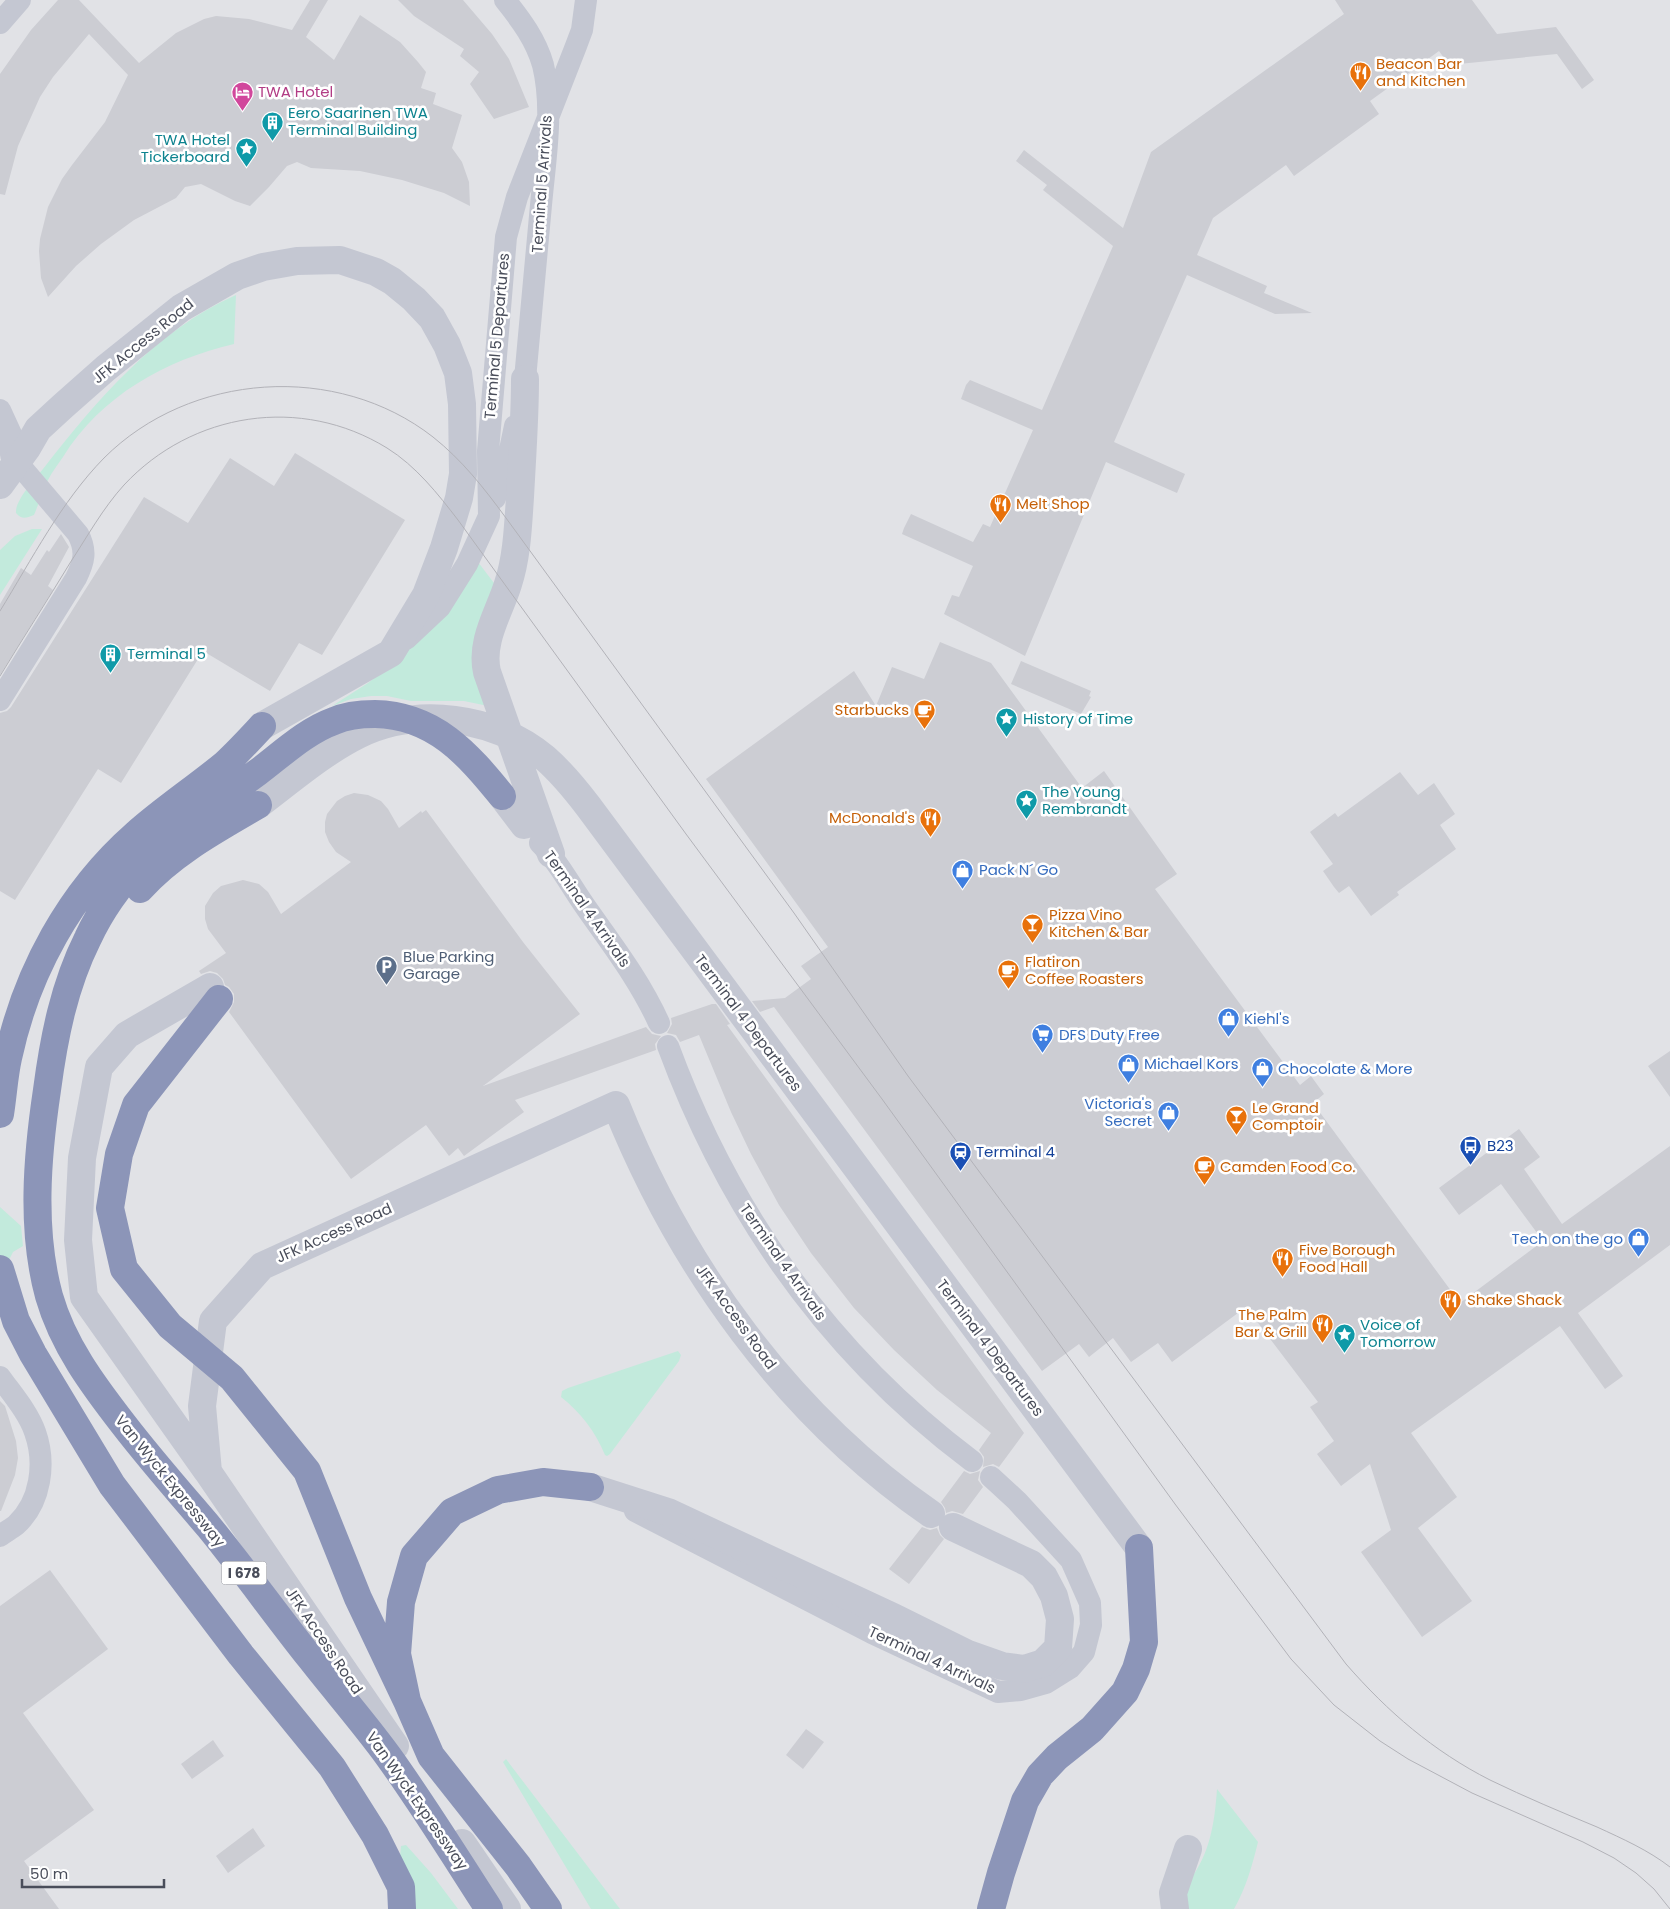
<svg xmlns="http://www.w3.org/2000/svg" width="1670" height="1909" viewBox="0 0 1670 1909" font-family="Poppins,sans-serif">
<rect width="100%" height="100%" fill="#f1efef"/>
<path fill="#e1e2e6" d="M0 0H1670V1909H0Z"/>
<path fill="#c2eadc" d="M236 295 234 344C165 360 101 396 63 457 58 464 52 472 48 480 43 491 39 503 34 515 26 518 22 520 16 513 15 500 35 479 43 469 96 401 156 330 236 295Z
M32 529H42L0 595V550L15 536Z
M478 562 497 587 488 706 464 701H411L387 696H371L351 699 332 706 368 683 399 658Z
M0 1207 21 1226 23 1246 13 1252 9 1260 0 1299Z
M678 1351 681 1355 679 1361 610 1454 607 1456 605 1455C595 1431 581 1413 561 1397L562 1391 568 1388Z
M506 1759 620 1909H591L503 1762Z
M1217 1789 1258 1842C1252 1866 1246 1888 1234 1909H1162C1172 1898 1185 1887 1194 1874 1211 1849 1215 1818 1217 1789Z
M406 1845 431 1873 458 1909H395L401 1846Z"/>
<path fill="#cccdd3" d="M58 0H79L139 63 176 33 204 19 216 16 249 19 292 30 310 0H328L306 37 334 60 360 15 400 42 418 62 426 72 421 88 436 93 433 104 462 115 452 148 462 162 469 182 470 206 444 193 402 180 360 171 311 168 297 162 287 166 269 187 250 206 235 201 201 184 185 187 176 198 134 220 101 244 76 266 48 297 41 278 39 251 40 239 48 207 62 179 72 165 105 122 128 75 89 34 53 77 40 97 18 146 5 195 0 194V74L31 30Z
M398 0H463L492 34 509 59 529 107 494 119 470 84 479 72 460 56 464 49 414 16Z
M1335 0H1472L1497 34 1556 27 1594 80 1582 89 1557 54 1449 65 1439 51 1370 101 1379 114 1294 176 1286 165 1213 218 1197 255 1267 286 1264 293 1312 313 1275 314 1187 275 1114 442 1185 474 1177 493 1106 462 1025 656 944 614 952 595 959 597 973 566 902 534 904 528 911 514 973 542 983 524 990 527 1033 430 961 399 966 385 970 380 1042 410 1113 246 1043 190 1047 185 1016 161 1024 150 1123 228 1151 152 1344 14Z
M295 453 405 520 322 655 299 643 270 691 203 651 121 783 98 769 15 900 0 891V713L7 711 11 707 144 497 188 523 230 458 274 486Z
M61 534 69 547 48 586 53 590 0 675V604L21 568 31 575 47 550 49 552Z
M940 642 991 663 1082 788 1104 771 1177 874 1155 889 1300 1085 1311 1076 1324 1094 1313 1103 1460 1303 1543 1241 1501 1184 1459 1215 1439 1188 1519 1129 1540 1157 1524 1169 1562 1224 1670 1146V1245L1578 1313 1623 1376 1605 1389 1560 1326 1411 1433 1457 1497 1418 1528 1472 1601 1422 1637 1361 1552 1391 1530 1370 1464 1341 1486 1317 1454 1334 1441 1310 1407 1318 1402 1246 1307 1172 1362 1158 1343 1131 1362 1113 1338 1089 1357 1079 1344 1042 1371 774 1007 760 1012 752 1001 785 998 811 979 801 966 828 947 706 779 854 671 876 706 892 667 924 679Z
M1021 661 1091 691 1089 696 1091 697 1081 714 1011 684Z
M1400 772 1418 795 1434 783 1455 814 1440 825 1456 849 1397 892 1399 895 1371 916 1349 886 1339 893 1334 887 1323 871 1333 864 1310 832 1335 813 1338 817Z
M354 793 368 795 381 801 388 809 399 828 421 811 422 813 426 810 523 942 580 1014 483 1086 646 1027 652 1034 661 1036 655 1044 656 1050 515 1100 524 1112 464 1156 458 1148 449 1156 426 1125 351 1179 229 1012 234 1002V994L229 987 225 985 223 979 217 973 210 971 201 974 199 971 226 953 208 929 205 919V906L213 893 221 886 243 880 259 884 268 892 281 914 351 862 336 852 329 842 325 832V822L327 814 337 801 345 796Z
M712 1004H716L730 1024 727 1025 1024 1433 999 1467 993 1464 983 1467 984 1457 979 1450 991 1433 937 1390 894 1350 854 1308 811 1253 779 1205 751 1154 731 1112 699 1035 680 1042 676 1035 667 1033 672 1024 671 1018Z
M1670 1051V1097L1648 1066Z
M0 1401 5 1406 16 1441 18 1458 15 1475 1 1511H0Z
M964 1471 970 1474 980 1471 978 1480 983 1487 963 1514 952 1511 946 1513 945 1508 941 1502Z
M922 1527 930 1530 937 1528 940 1535 944 1539 909 1584 889 1569Z
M50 1570 108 1649 23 1713 94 1810 24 1861 59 1909H0V1606Z
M806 1729 824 1742 803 1769 786 1755Z
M213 1740 224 1756 192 1779 181 1764Z
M253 1828 265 1846 228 1873 216 1856Z"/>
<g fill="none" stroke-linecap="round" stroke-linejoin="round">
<path stroke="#c4c7d2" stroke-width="22" d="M505 0C521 20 536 40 543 65 554 110 545 160 541 205 536 263 530 321 525 379L522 394
M0 23 20 0
M0 410 11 434V455L78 534C87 551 84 562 76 578L0 700
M495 498 507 464 515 426
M406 639 440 607 467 564 489 516 488 451 506 237 517 197 576 46 582 30 586 0
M540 843C559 862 571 887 587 909 613 946 640 981 659 1023
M668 1046C730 1214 828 1353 972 1461
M0 1377C12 1394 28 1412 35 1432 46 1463 41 1502 16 1525 11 1529 5 1532 0 1536
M635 1511 872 1633 998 1692 1021 1690 1046 1683 1070 1668 1084 1652 1091 1625 1090 1603 1071 1560 1017 1501 991 1477"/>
<path stroke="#c4c7d2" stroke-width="28" d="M525 379C525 419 522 458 520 497 518 526 517 557 508 584 499 613 480 641 487 672L551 854
M0 485 27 448 38 429 63 406 106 368 181 308 237 276 263 267 297 261 340 260 376 272 392 281 414 299 432 318 447 345 458 373 462 404 463 474 459 498 444 548 426 595 391 653 262 726
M502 796 524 825
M258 805C290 781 322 753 358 735 417 706 494 716 545 758 561 772 575 789 588 806L1139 1548
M207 1471 84 1297 78 1240 82 1158 99 1067 127 1035 210 987
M590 1487 668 1512 893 1617 968 1654 1002 1666 1024 1669 1043 1663 1058 1648 1060 1619 1054 1596 1044 1577 1031 1564 953 1527
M395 1746 208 1472 202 1406 213 1321 262 1266 616 1105C681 1267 787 1414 931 1514
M462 1843 507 1909
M1175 1909 1173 1893 1188 1849"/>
<path stroke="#8c95b8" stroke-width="28" d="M140 889C172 853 217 829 258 805
M219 999 136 1105 119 1154 110 1208 124 1269 170 1326 232 1378 307 1471 358 1598 407 1701
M0 1114C3 1095 4 1076 8 1058 26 973 70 892 136 834 164 809 196 788 225 764 238 752 250 739 262 726
M0 1269 16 1321 33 1354 112 1485 241 1655 332 1767 375 1835 401 1887 402 1909
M489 1909C456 1858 424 1806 388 1756 364 1723 336 1691 311 1659 276 1615 244 1570 209 1527 180 1493 151 1460 124 1425 93 1385 63 1345 49 1296 31 1230 37 1157 47 1090 54 1037 64 986 88 938 101 910 119 885 140 863 175 828 219 801 258 772 282 754 306 731 334 721 347 715 361 714 375 714 434 715 468 754 502 796
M548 1909 518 1866 431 1756 407 1701 397 1654 401 1602 414 1556 452 1512 498 1490 543 1482 590 1487
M991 1909 1001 1873 1025 1801 1040 1775 1057 1757 1092 1729 1125 1692 1136 1669 1144 1642 1139 1548"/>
<path stroke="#b2b2b8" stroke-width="1" d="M0 611C32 559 61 502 104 458 190 372 337 362 433 437 462 460 484 488 506 518L794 913 908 1076 1346 1664C1388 1712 1433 1751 1490 1780 1525 1797 1561 1812 1597 1827 1623 1839 1648 1850 1670 1867
M0 676C23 638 47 601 70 563 87 537 103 508 124 485 192 412 301 395 387 448 416 466 438 494 458 520L686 834 882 1099 1175 1504 1291 1659 1334 1705 1380 1741 1408 1759 1472 1793 1583 1842 1614 1858 1636 1873 1654 1889 1670 1909"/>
</g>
<defs>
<symbol id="restaurant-pin" viewBox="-11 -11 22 30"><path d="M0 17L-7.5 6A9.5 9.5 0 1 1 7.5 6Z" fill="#e8710a" stroke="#fff"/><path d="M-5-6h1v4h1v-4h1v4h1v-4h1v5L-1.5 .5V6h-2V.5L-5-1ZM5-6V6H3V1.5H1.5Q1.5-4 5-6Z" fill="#fff"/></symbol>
<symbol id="hotel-pin" viewBox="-11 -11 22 30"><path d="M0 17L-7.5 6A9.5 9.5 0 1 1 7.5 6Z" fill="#d1479c" stroke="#fff"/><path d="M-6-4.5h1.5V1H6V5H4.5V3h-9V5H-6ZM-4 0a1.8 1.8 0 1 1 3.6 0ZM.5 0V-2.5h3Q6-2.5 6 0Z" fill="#fff"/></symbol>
<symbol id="building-pin" viewBox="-11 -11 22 30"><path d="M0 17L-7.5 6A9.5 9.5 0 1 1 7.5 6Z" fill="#0f9aa8" stroke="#fff"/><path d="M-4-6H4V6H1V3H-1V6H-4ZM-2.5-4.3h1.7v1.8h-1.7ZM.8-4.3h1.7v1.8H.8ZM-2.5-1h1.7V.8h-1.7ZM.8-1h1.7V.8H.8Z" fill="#fff"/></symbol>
<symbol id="sight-pin" viewBox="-11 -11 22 30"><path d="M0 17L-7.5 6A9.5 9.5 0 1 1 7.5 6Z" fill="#0f9aa8" stroke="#fff"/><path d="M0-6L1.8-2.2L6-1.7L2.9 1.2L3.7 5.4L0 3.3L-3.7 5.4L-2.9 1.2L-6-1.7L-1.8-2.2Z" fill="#fff"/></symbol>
<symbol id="cafe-pin" viewBox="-11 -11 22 30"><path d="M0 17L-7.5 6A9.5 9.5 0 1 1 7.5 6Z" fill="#e8710a" stroke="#fff"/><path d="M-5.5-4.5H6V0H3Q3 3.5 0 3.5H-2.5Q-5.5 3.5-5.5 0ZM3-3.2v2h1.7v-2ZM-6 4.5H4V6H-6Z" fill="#fff"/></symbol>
<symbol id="shop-pin" viewBox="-11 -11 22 30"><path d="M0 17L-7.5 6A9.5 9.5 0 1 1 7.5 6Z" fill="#3f7fe0" stroke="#fff"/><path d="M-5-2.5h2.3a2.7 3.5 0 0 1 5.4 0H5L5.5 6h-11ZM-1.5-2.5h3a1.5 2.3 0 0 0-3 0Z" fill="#fff"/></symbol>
<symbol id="bar-pin" viewBox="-11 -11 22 30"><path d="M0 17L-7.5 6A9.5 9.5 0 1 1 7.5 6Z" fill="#e8710a" stroke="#fff"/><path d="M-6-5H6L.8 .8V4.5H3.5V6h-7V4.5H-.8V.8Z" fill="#fff"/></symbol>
<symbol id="parking-pin" viewBox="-11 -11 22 30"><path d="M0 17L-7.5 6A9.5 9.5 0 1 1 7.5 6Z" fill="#5c6f8a" stroke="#fff"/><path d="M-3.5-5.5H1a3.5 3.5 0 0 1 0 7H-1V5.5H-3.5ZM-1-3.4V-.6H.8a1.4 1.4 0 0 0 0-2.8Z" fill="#fff"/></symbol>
<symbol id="supermarket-pin" viewBox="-11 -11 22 30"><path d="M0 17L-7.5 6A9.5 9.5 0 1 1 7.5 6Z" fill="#3f7fe0" stroke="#fff"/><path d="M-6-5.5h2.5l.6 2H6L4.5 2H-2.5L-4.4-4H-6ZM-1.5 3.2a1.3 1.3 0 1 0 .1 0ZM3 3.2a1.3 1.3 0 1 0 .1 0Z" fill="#fff"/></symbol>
<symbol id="bus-pin" viewBox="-11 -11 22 30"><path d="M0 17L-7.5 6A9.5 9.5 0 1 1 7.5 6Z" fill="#1a4fb4" stroke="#fff"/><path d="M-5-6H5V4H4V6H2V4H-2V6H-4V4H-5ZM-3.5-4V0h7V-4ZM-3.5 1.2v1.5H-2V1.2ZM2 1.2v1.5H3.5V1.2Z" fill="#fff"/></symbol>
<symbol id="station-pin" viewBox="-11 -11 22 30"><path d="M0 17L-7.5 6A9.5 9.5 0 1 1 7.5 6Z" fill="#1a4fb4" stroke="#fff"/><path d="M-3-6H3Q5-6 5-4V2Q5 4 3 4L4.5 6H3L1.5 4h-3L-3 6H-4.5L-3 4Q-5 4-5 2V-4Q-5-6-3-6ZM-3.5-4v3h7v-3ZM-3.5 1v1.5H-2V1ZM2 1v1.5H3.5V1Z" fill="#fff"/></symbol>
</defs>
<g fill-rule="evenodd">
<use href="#restaurant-pin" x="1348" y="60" width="25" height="34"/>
<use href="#hotel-pin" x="230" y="80" width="25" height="34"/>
<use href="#building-pin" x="260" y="110" width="25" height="34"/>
<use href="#sight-pin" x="234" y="136" width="25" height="34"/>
<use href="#restaurant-pin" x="988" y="492" width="25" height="34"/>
<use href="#building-pin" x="98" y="642" width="25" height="34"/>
<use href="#cafe-pin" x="912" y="698" width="25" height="34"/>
<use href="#sight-pin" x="994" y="706" width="25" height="34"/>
<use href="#sight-pin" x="1014" y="788" width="25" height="34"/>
<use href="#restaurant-pin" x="918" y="806" width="25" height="34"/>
<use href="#shop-pin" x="950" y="858" width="25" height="34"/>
<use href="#bar-pin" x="1020" y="912" width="25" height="34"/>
<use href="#parking-pin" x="374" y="954" width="25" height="34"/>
<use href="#cafe-pin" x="996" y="958" width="25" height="34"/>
<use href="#shop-pin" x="1216" y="1006" width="25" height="34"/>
<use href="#supermarket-pin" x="1030" y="1022" width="25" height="34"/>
<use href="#shop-pin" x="1116" y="1052" width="25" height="34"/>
<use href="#shop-pin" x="1250" y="1056" width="25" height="34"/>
<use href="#shop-pin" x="1156" y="1100" width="25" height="34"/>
<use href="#bar-pin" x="1224" y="1104" width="25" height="34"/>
<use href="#bus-pin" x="1458" y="1134" width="25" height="34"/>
<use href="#station-pin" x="948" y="1140" width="25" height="34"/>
<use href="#cafe-pin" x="1192" y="1154" width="25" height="34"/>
<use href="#shop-pin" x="1626" y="1226" width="25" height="34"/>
<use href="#restaurant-pin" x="1270" y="1246" width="25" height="34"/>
<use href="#restaurant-pin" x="1438" y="1288" width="25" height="34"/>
<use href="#restaurant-pin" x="1310" y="1312" width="25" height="34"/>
<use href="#sight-pin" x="1332" y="1322" width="25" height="34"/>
</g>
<g text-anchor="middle" stroke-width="5" stroke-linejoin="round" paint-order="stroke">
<rect fill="#fff" stroke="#80828c" stroke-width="1" x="221.5" y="1561.5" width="45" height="23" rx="4"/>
<g font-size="14" font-weight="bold" fill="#494d5a">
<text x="244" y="1578">I 678</text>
</g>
<g font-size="15" fill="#c56008" stroke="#fff" text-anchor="start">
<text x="1376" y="69">Beacon Bar<tspan x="1376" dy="17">and Kitchen</tspan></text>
<text x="1016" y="509">Melt Shop</text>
<text x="909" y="715" text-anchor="end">Starbucks</text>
<text x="915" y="823" text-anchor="end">McDonald's</text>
<text x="1049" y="920">Pizza Vino<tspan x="1049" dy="17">Kitchen &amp; Bar</tspan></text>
<text x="1025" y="967">Flatiron<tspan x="1025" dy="17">Coffee Roasters</tspan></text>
<text x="1252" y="1113">Le Grand<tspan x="1252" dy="17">Comptoir</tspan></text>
<text x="1220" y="1172">Camden Food Co.</text>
<text x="1299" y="1255">Five Borough<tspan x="1299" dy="17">Food Hall</tspan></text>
<text x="1467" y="1305">Shake Shack</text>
<text x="1307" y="1320" text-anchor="end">The Palm<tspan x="1307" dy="17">Bar &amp; Grill</tspan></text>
</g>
<g font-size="15" fill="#b23c85" stroke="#fff" text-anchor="start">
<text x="258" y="97">TWA Hotel</text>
</g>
<g font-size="15" fill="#0d838f" stroke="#fff" text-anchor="start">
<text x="288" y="118">Eero Saarinen TWA<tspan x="288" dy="17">Terminal Building</tspan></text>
<text x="230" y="145" text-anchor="end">TWA Hotel<tspan x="230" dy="17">Tickerboard</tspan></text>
<text x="127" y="659">Terminal 5</text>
<text x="1023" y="724">History of Time</text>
<text x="1042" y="797">The Young<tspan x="1042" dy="17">Rembrandt</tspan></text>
<text x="1360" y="1330">Voice of<tspan x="1360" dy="17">Tomorrow</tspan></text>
</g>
<g font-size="15" fill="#494d5a" stroke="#fff">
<text transform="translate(542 184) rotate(-86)" y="5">Terminal 5 Arrivals</text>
<text transform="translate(497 336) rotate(-85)" y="5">Terminal 5 Departures</text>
<text transform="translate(143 341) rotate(-39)" y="5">JFK Access Road</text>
<text transform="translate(587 909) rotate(55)" y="5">Terminal 4 Arrivals</text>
<text transform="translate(748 1023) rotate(53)" y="5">Terminal 4 Departures</text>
<text transform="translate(334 1233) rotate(-24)" y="5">JFK Access Road</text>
<text transform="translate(783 1262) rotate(55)" y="5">Terminal 4 Arrivals</text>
<text transform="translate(736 1317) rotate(54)" y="5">JFK Access Road</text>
<text transform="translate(990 1348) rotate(53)" y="5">Terminal 4 Departures</text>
<text transform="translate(170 1481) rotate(51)" y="5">Van Wyck Expressway</text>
<text transform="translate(324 1641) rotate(56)" y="5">JFK Access Road</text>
<text transform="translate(932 1660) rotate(25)" y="5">Terminal 4 Arrivals</text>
<text transform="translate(417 1801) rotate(55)" y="5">Van Wyck Expressway</text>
</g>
<g font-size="15" fill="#366cbe" stroke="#fff" text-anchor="start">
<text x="979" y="875">Pack N´ Go</text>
<text x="1244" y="1024">Kiehl's</text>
<text x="1059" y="1040">DFS Duty Free</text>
<text x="1144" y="1069">Michael Kors</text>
<text x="1278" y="1074">Chocolate &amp; More</text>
<text x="1152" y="1109" text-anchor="end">Victoria's<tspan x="1152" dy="17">Secret</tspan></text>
<text x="1623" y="1244" text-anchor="end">Tech on the go</text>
</g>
<g font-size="15" fill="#4e5e75" stroke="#fff" text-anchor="start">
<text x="403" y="962">Blue Parking<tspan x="403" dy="17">Garage</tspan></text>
</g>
<g font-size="15" fill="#164399" stroke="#fff" text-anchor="start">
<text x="1487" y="1151">B23</text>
<text x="976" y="1157">Terminal 4</text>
</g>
</g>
<path d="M22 1879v8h142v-8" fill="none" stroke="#494d5a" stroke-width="2.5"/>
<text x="30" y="1879" font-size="15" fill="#494d5a" stroke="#ffffff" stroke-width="4" paint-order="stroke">50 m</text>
</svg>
